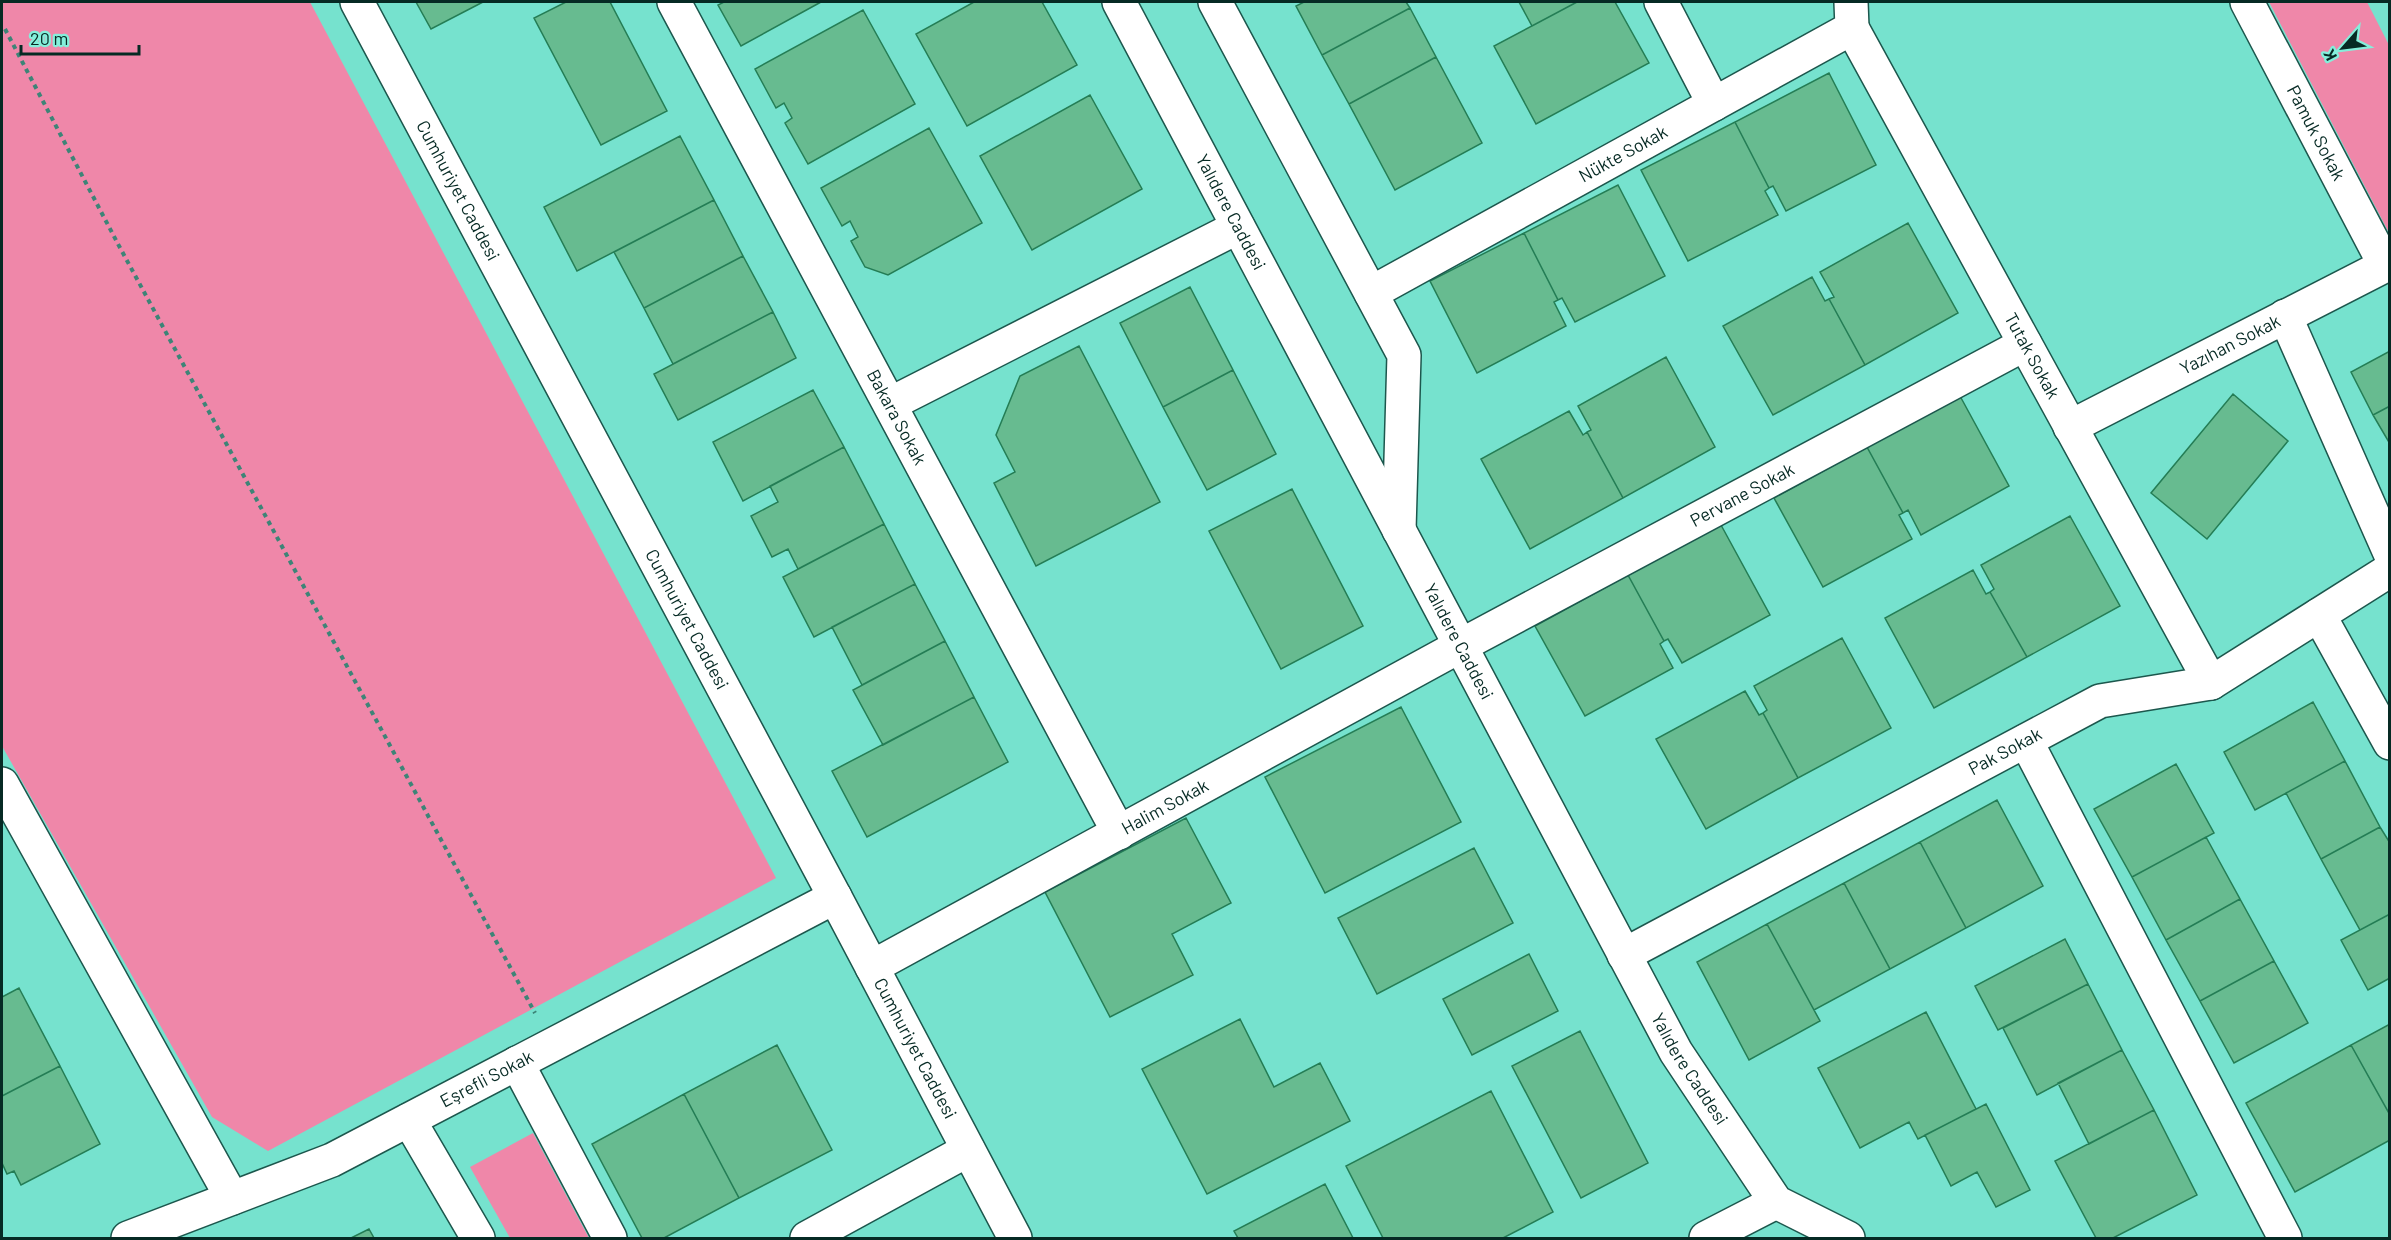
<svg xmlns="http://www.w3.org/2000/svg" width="2391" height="1240" viewBox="0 0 2391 1240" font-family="Barlow,sans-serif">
<rect width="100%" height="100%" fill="#76e2ce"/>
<path fill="#ef87a9" d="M2 2H310L776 878 268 1151 212 1117 2 746Z
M2269 2H2367L2389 45V233Z
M533 1133 589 1238H510L470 1167Z"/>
<path fill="#67bb90" stroke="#247d55" stroke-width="1.5" d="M416 2H483L431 29Z
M566 2H610L667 111 601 145 534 18Z
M724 2H821L741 46 718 5Z
M974 2H1042L1077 65 967 126 916 34Z
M1304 2H1406L1410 8 1322 55 1296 6Z
M1519 2H1577L1532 26Z
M1577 2H1615L1649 63 1536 124 1494 46Z
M1410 8 1436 57 1349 104 1322 55Z
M863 10 915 104 808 164 785 123 792 118 784 103 776 108 755 69Z
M1436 57 1482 143 1395 190 1349 104Z
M1829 73 1876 165 1786 211 1773 186 1769 188 1735 122Z
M1090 95 1142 189 1032 250 980 156Z
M1735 122 1769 188 1765 191 1778 215 1688 261 1641 170Z
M929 128 982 223 888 275 865 267 851 241 858 237 850 221 842 226 821 188Z
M680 136 714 200 577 271 544 207Z
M1618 185 1665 276 1575 322 1562 298 1558 300 1524 233Z
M714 200 743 256 644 308 614 252Z
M1908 223 1958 313 1865 365 1829 299 1834 297 1820 272Z
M1524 233 1558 300 1554 302 1566 326 1477 373 1430 281Z
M743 256 773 312 673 364 644 308Z
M1812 277 1825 301 1829 299 1865 365 1773 415 1723 326Z
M1190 287 1233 370 1163 407 1120 323Z
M773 312 796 358 678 420 654 374Z
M1079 346 1160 502 1036 566 994 483 1015 472 996 435 1020 376Z
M2390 351V406L2373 415 2351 372Z
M1666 357 1715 447 1623 498 1587 432 1591 430 1578 406Z
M1233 370 1276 454 1207 490 1163 407Z
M813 390 844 447 743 501 713 442Z
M2233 394 2288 441 2207 539 2151 493Z
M1960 396 2009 486 1921 535 1908 510 1903 513 1867 447Z
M2390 406V444L2373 415Z
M1569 411 1583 435 1587 432 1623 498 1530 549 1481 459Z
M844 447 884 524 798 569 788 549 772 557 751 516 778 502 770 486Z
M1867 447 1903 513 1899 515 1912 539 1823 587 1774 498Z
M1292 489 1363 626 1281 669 1209 531Z
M2070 516 2120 606 2027 657 1990 592 1994 589 1981 565Z
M884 524 915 584 814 637 783 577Z
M1721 525 1770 615 1682 663 1668 639 1664 641 1628 575Z
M1973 570 1986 594 1990 592 2027 657 1934 708 1885 618Z
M1628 575 1664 641 1660 644 1673 668 1585 716 1535 626Z
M915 584 945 641 862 685 832 627Z
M1842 638 1891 728 1798 778 1763 713 1767 710 1754 686Z
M945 641 974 697 883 745 853 690Z
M1745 691 1759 715 1763 713 1798 778 1706 829 1656 739Z
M974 697 1008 762 867 837 832 771Z
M2313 702 2345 761 2255 810 2224 752Z
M1401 707 1461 822 1325 893 1265 777Z
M2345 761 2380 827 2321 859 2286 793Z
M2176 764 2214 833 2132 877 2094 809Z
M1997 800 2043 886 1966 928 1920 842Z
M1186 818 1231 903 1172 934 1193 975 1110 1017 1045 892Z
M2380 827 2390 843V914L2360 930 2321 859Z
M2206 837 2240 899 2166 940 2132 877Z
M1920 842 1966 928 1890 969 1844 883Z
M1474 848 1513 923 1377 994 1338 918Z
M1844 883 1890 969 1814 1010 1767 924Z
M2240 899 2274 961 2200 1001 2166 940Z
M2390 914V978L2368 990 2341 940Z
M1767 924 1820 1021 1749 1060 1697 962Z
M2065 939 2088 984 1998 1030 1975 986Z
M1529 954 1558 1011 1472 1055 1443 999Z
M2274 961 2308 1023 2234 1063 2200 1001Z
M2088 984 2122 1050 2037 1095 2003 1028Z
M19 988 60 1066 2 1096V997Z
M1926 1012 1976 1109 1918 1139 1909 1122 1860 1148 1818 1068Z
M1240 1019 1274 1087 1320 1063 1350 1121 1207 1194 1142 1069Z
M2390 1024V1115L2351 1045Z
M1580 1031 1648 1163 1581 1198 1512 1066Z
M777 1045 832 1150 739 1198 684 1094Z
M2351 1045 2390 1115V1140L2295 1192 2246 1103Z
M2122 1050 2154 1110 2089 1144 2058 1083Z
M60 1066 100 1144 21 1185 14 1171 7 1174 2 1163V1096Z
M1491 1091 1553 1212 1503 1238H1383L1346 1166Z
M684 1094 739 1198 664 1238H642L592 1144Z
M1986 1104 2030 1190 1996 1207 1977 1172 1951 1186 1925 1135Z
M2154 1110 2197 1195 2113 1238H2096L2055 1161Z
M1325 1184 1353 1238H1238L1234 1231Z
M369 1229 374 1238H351Z"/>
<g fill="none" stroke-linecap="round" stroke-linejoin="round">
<defs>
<g id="minor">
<path id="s1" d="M674 2 1119 833"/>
<path d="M1215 2 1404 355 1399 530"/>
<path d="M1661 2 1714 104"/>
<path id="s2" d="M2247 2 2385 265"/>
<path id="s3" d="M1852 28 2211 683"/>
<path id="s4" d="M1371 293 1852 28 1851 2"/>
<path d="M2285 316 2390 553"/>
<path d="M890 404 1238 227"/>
<path id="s5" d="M2070 427 2390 263"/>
<path d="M2319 615 2390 743"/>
<path d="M2026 741 2285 1238"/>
<path d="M2 784 232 1198"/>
<path id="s6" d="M1624 955 2100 701 2211 683 2390 570"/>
<path id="s7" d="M872 967 1460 646 2025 344"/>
<path d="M517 1063 610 1238"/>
<path d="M409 1120 478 1238"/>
<path id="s8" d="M128 1238 332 1160 835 897"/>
<path d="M807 1238 968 1150"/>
<path d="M1706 1238 1776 1202"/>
</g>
<g id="tertiary">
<path id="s9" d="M357 2 835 897 1015 1238"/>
<path id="s10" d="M1119 2 1676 1052 1776 1202 1848 1238"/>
</g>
</defs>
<use href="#minor" stroke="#1c574d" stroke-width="36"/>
<use href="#tertiary" stroke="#1c574d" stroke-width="36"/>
<path stroke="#3d8477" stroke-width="4" stroke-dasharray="4.5 4.5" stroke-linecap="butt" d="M5 29 118 244 535 1013"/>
<use href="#minor" stroke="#fff" stroke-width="33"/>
<use href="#tertiary" stroke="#fff" stroke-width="33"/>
</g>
<g text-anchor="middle" stroke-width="6" stroke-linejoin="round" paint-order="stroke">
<g font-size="18" fill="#062a24" stroke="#84efdb">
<text dy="6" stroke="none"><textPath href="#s2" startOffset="148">Pamuk Sokak</textPath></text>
<text dy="6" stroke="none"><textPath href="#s4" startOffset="288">Nükte Sokak</textPath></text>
<text dy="6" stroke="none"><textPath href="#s9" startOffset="214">Cumhuriyet Caddesi</textPath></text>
<text dy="6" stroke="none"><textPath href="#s10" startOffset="238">Yalıdere Caddesi</textPath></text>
<text dy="6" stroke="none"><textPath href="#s5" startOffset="180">Yazıhan Sokak</textPath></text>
<text dy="6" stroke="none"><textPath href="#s3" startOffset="374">Tutak Sokak</textPath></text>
<text dy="6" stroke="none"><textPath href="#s1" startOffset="471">Bakara Sokak</textPath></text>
<text dy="6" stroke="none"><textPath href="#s7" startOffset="990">Pervane Sokak</textPath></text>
<text dy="6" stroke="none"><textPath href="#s9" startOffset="700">Cumhuriyet Caddesi</textPath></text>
<text dy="6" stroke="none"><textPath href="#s10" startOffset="724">Yalıdere Caddesi</textPath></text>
<text dy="6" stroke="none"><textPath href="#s6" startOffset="432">Pak Sokak</textPath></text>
<text dy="6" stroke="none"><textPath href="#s7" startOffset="334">Halim Sokak</textPath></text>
<text dy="6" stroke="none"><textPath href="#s9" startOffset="1186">Cumhuriyet Caddesi</textPath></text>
<text dy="6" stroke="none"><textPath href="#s10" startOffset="1210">Yalıdere Caddesi</textPath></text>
<text dy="6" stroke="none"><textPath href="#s8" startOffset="393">Eşrefli Sokak</textPath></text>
</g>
</g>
<rect width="2391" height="1240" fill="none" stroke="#062a24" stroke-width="6"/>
<g transform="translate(2343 48) rotate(242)" stroke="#84efdb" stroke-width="4.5" paint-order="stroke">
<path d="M0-4.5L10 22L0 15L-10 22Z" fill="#062a24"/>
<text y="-9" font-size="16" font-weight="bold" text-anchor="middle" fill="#062a24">K</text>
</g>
<path d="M21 45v9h118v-9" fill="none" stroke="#062a24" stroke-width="3"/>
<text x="30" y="45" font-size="18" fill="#062a24" stroke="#84efdb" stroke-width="4.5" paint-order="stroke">20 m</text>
</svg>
